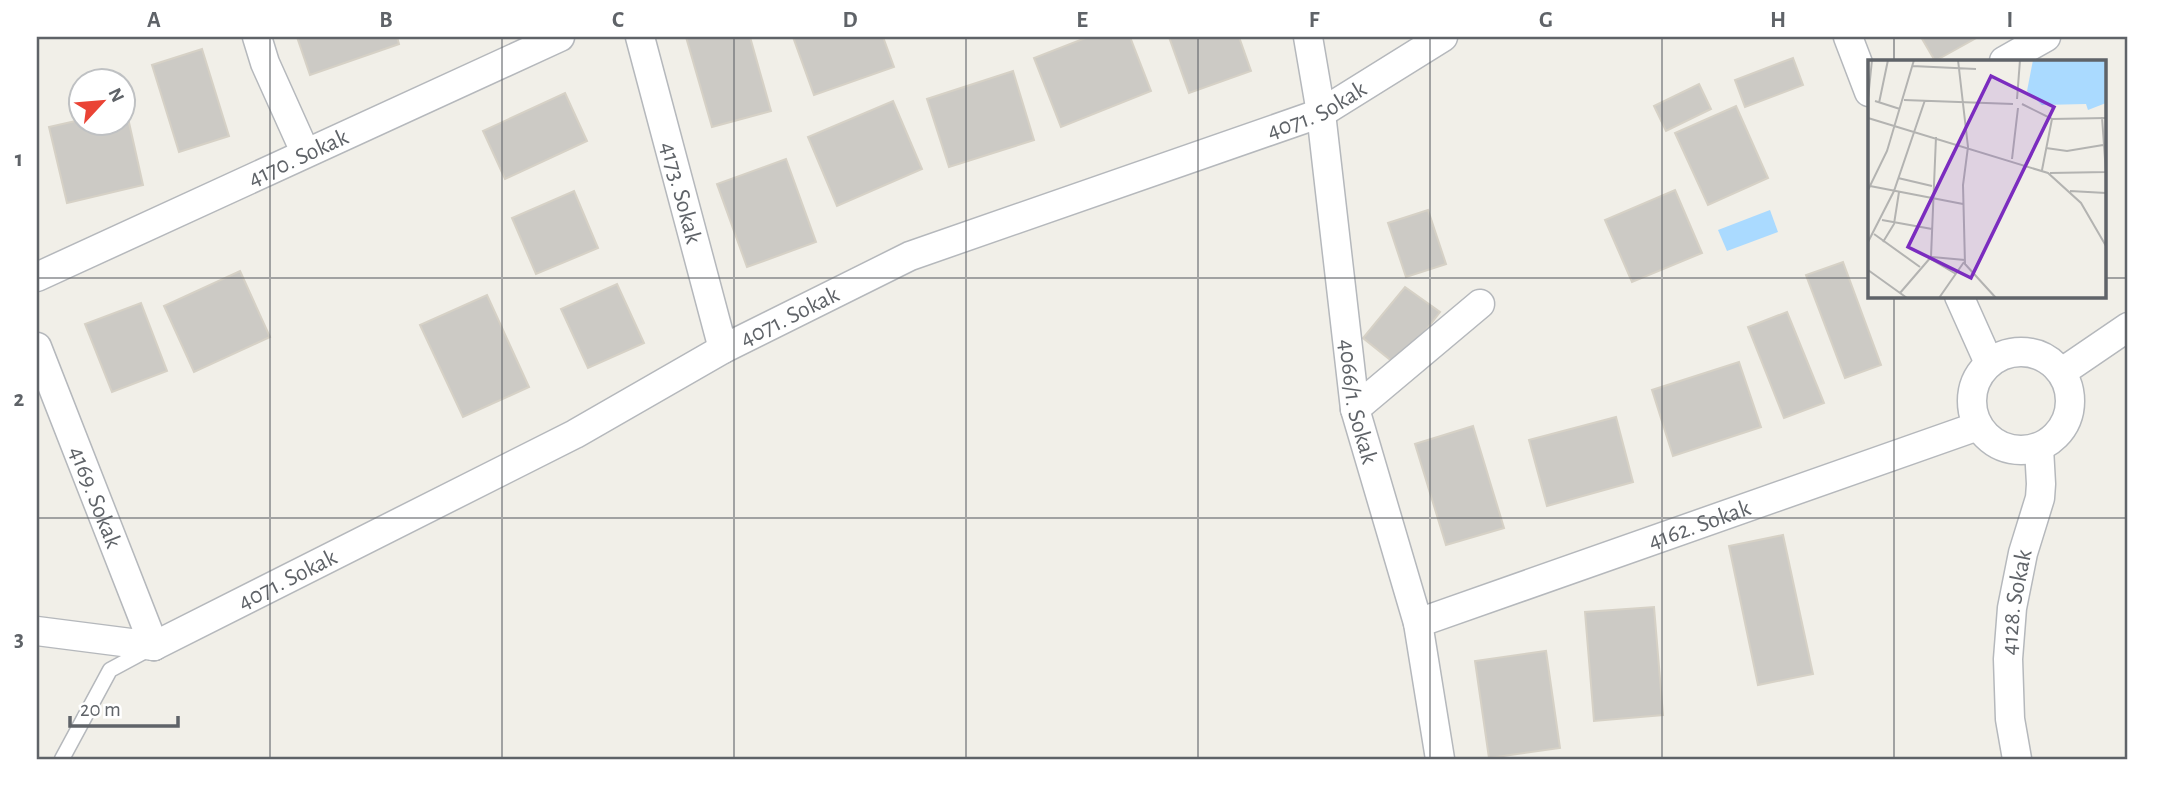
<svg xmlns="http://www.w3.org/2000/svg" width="2165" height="796" viewBox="0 0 2165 796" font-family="'Alegreya Sans',sans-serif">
<rect width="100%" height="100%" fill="#f1efe8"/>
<path fill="#aadaff" d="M1770 210 1778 232 1727 251 1718 230Z"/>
<path fill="#cccac5" stroke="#d6d1c6" stroke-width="2" d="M297 37H397L399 44 310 75Z
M686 37H750L771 111 712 127Z
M793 37H883L894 67 814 95Z
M1088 37H1130L1151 91 1061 127 1034 58Z
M1169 37H1239L1251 71 1189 93Z
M1921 37H1978L1935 61Z
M202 49 229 136 179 152 152 65Z
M1793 58 1803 85 1745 107 1735 80Z
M1013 71 1034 140 949 167 927 99Z
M1699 84 1711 109 1666 131 1654 106Z
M565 93 587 141 505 179 483 131Z
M893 101 922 169 837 206 808 137Z
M1736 106 1768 178 1708 205 1675 133Z
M126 109 143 185 67 203 49 127 80 120V122H122V110Z
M786 159 816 242 747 267 717 184Z
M1675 190 1702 253 1632 282 1605 220Z
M574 191 598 248 536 274 512 218Z
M1428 210 1446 264 1406 277 1388 223Z
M1843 262 1881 365 1845 378 1806 275Z
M240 271 270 337 194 372 164 306Z
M617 284 644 343 588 368 561 309Z
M1405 287 1440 312 1398 366 1363 338Z
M487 295 529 387 463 417 420 325Z
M141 303 167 371 112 392 85 324Z
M1787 312 1824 403 1784 418 1748 327Z
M1739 362 1761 427 1673 456 1652 390Z
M1616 417 1633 482 1547 506 1529 440Z
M1473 426 1504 528 1446 545 1415 444Z
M1783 535 1813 674 1758 685 1729 546Z
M1654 607 1663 715 1594 721 1585 612Z
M1546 651 1560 748 1489 758 1475 661Z"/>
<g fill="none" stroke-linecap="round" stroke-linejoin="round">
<defs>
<path id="service" d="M62 759 110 670 149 649"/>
<g id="minor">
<path d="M257 37 265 63 305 152"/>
<path id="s1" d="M640 37 723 349"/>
<path id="s2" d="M1308 37 1321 113 1355 409 1418 623 1440 759"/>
<path d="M1848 37 1869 92"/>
<path d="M2004 61 2046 37"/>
<path id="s3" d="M37 277 560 37"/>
<path d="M1959 296 1989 363"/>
<path id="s4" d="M37 347 154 646"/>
<circle cx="2021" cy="401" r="49"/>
<path d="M2062 372 2128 327"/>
<path d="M1355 409 1480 304"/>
<path id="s5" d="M1418 623 1978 426"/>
<path d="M37 631 154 646"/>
<path id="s6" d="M154 646 575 434 723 349 910 256 1321 113 1443 37"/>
<path id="s7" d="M2017 759 2010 719 2008 659 2012 608 2023 553 2040 498 2041 484 2039 448"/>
</g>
</defs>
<use href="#service" stroke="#b5b8bc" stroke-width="17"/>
<use href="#minor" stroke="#b5b8bc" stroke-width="31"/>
<use href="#service" stroke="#fff" stroke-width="14"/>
<use href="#minor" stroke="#fff" stroke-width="28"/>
</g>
<path fill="none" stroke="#5f6368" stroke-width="2" stroke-opacity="0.55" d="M270 37V759M502 37V759M734 37V759M966 37V759M1198 37V759M1430 37V759M1662 37V759M1894 37V61M37 278H1869M2104 278H2128M1894 296V759M37 518H2128"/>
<g text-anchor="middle" stroke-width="6" stroke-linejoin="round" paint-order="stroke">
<g font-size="24" fill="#5f6368" stroke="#fff">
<text dy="8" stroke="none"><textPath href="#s6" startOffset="1283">4071. Sokak</textPath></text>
<text dy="8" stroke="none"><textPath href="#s3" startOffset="287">4170. Sokak</textPath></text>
<text dy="8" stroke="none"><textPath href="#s1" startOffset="161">4173. Sokak</textPath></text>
<text dy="8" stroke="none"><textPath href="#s6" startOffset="716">4071. Sokak</textPath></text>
<text dy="8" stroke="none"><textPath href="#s2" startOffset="368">4066/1. Sokak</textPath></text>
<text dy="8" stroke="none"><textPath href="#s4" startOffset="161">4169. Sokak</textPath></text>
<text dy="8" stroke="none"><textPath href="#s5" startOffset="298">4162. Sokak</textPath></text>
<text dy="8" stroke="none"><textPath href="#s6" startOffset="149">4071. Sokak</textPath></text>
<text dy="8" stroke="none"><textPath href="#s7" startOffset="158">4128. Sokak</textPath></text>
</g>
</g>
<g transform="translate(1868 60)">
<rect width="238" height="238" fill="#f1efe8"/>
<path d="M165 0H238V43L220 50 218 44 174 45 159 31Z" fill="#aadaff"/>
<path fill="none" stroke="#b3b3b1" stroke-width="2" d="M90 0 100 87 95 125 97 204 128 238M44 6 108 9M0 39 4 0M149 39 152 0M36 40 145 44M7 41 32 49M11 43 20 0M154 44 184 59 238 58M234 57 238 113M0 58 180 113 213 143 238 186M178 88 199 91 235 85M144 99 150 48M174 110 184 59M182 113 238 112M30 118 64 126M2 126 95 144M0 130 19 91 46 0M202 131 238 133M14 160 64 169M6 174 52 207M0 182 26 131 57 40M15 182 26 164 31 132M64 197 97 200M61 198 88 214M0 210 39 238M32 233 63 197 68 77M71 238 96 202"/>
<path fill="#7b2cbf" fill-opacity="0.15" stroke="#7b2cbf" stroke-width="3.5" d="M123 16 186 47 103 218 40 187Z"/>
<rect width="238" height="238" fill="none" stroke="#5f6368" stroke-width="3.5"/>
</g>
<rect width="2165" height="796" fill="none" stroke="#ffffff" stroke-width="77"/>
<g transform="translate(102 102) rotate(64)"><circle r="33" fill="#ffffff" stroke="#bfc1c3" stroke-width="2"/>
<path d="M0-5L12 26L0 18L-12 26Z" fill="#ea4335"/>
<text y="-10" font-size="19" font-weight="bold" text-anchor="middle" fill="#5f6368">N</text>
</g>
<path d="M70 716v10h108v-10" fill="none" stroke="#5f6368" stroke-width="3.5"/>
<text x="80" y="716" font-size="21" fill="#5f6368" stroke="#ffffff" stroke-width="5" paint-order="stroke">20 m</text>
<rect x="38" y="38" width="2088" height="720" fill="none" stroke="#5f6368" stroke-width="2.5"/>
<g font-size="23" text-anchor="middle" font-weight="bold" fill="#5f6368">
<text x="154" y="27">A</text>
<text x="386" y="27">B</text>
<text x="618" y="27">C</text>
<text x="850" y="27">D</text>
<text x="1082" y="27">E</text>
<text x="1314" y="27">F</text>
<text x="1546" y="27">G</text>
<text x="1778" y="27">H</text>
<text x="2010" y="27">I</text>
<text x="19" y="166">1</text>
<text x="19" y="406">2</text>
<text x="19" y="646">3</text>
</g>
</svg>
